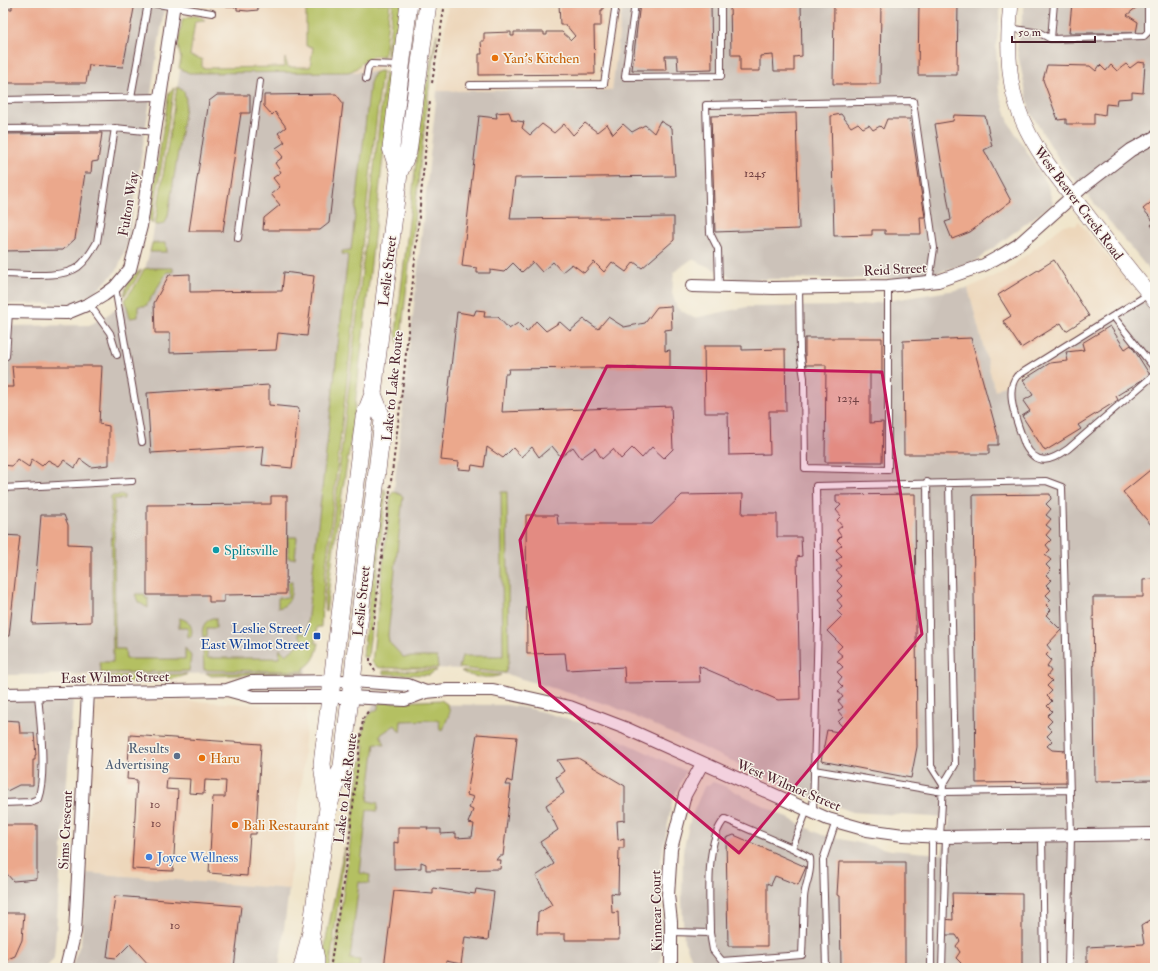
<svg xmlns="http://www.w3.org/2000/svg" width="1158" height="971" viewBox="0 0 1158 971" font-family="'IM FELL Double Pica',serif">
<rect width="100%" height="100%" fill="#f7f3e8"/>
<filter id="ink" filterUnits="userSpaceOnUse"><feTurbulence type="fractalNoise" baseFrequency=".025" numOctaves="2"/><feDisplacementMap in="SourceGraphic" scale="8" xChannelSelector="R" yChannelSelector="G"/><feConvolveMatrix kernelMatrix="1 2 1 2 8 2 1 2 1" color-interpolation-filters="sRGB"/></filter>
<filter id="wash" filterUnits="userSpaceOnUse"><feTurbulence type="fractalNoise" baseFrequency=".012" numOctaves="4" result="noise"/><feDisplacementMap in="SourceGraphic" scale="16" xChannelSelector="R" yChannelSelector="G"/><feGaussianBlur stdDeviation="0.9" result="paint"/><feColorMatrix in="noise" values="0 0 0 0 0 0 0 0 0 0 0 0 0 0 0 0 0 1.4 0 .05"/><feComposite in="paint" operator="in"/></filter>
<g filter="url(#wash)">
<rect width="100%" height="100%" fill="#f0e5cb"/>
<path fill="#edd7bb" d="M189 3H384L376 72 180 70Z
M448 3H623L612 90 437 91Z
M1078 221 1140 296 995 391 968 288 1006 271 1064 225 1070 224 1076 226Z
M107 697 307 707 303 769 289 889 87 873 94 710 98 700Z"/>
<path fill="#ccc2b9" d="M3 3H165L128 242 117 270 95 293 71 303 3 304Z
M623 3H1001L996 49 999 91 1009 123 1047 184 1053 203 976 261 918 278 735 279 692 259 674 272 672 293 677 308 694 318 747 307 857 306 968 288 995 391 1140 296 1155 316V968H696L684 941 682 900 683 851 691 817 704 787 713 782 722 785 822 835 891 850 942 854 950 818 852 812 786 786 612 706 509 675 463 669 375 666 437 91 612 90Z
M1025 3H1155V277L1062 164 1030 112 1017 49Z
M180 70 376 72 354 248 306 673 3 675V326L90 325 137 297 151 247Z
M73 699 54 958 46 968H3V701Z
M374 704 506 705 532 709 586 724 686 771 672 802 660 865 662 957 657 968H553L547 964 522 968H340L369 713Z
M87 873 289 889 279 968H71L81 942Z"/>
<path fill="#b4c062" stroke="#7f7046" d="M306 3H390L384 56C361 54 363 69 348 72L189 73 179 68 181 59 178 46 182 20C189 15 198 14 205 20L195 21 190 56 202 59V68L284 67 285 58 288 67H310L313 47 306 46Z
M393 3H402L395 50 387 56Z
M437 34 428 95 400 347 397 341 396 332 424 95Z
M379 71H382L322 601 321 627H317L315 643H319C317 653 314 663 304 668V671L204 670 203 650 204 648 207 650V658H279L280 649 286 655 303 641 298 633H306L348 255 342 254V251L351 250 370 83 374 73Z
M385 72 389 76 391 86 352 433 336 530 326 612 325 610 324 601Z
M177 87 184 91 186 100 168 216 165 223 160 225H155Z
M174 88 152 224 149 219 169 92Z
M152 243H166L167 252H150Z
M150 268H173V272H167L146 306H138V317L130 318 125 299 135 286 144 269Z
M141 270 134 283 124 296C125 286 132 275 141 270Z
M384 488 386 493 368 657H363L373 562Z
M393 491 403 496 388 635 389 642 403 657H437L438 668H382L377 667 372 662 391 494Z
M501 492H507L509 661 505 673 459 668 462 656H503Z
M124 495V499H114L115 649H125L126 659H185V648L186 649 191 656 189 671 101 673 100 662H113L111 496Z
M288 537H297L295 558H288Z
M288 582H292C291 594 292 605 278 608V598L288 597Z
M135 594H145V598H148V608L138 602Z
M179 618C189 620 194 627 191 637H188V628H179Z
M212 618H216V628H207V636L203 637C201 628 204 622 212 618Z
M437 670 429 675 383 674V671Z
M461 671 501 675C492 679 469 678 461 671Z
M287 672 305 673 211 676 206 673Z
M187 674C180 681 121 684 110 681 106 680 104 678 102 676Z
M441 700 447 704 450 712 443 730H440L439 720 401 721 400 732 395 725 380 735 385 744 375 743 368 801 378 803 377 811 367 810 360 873 370 875 369 884 359 882 350 959 360 960 359 968H333L361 761H363L365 745 361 744C364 730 363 715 378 709V703Z
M344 848 345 849 330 968H322L326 939Z"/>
<g id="blocks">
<path fill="#eba88c" d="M12 3H135L123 67 89 65 86 83H3V9H12Z
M226 3H283V6H258V10L248 11 237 10V7H226Z
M559 3H603V10H601V26H594L595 74 479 75V54H482L481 41H484V33L511 32V36H514V32H544V35H547V32H562L571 40 575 36 566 25H560Z
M640 3H711L712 69 678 70 677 56H665L666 70H632Z
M730 3H801L802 56 794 57V71H774L773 55 760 56V71H740V55H731Z
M834 3H881L880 84H833Z
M919 3H958L957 75H918Z
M1072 3H1133L1137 7 1127 15 1138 22 1136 33H1069Z
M1138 62 1145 63 1143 93 1132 92V98L1117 99 1116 105 1106 104 1105 115 1094 113V124H1066V119L1058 120 1043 80 1047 65 1090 66 1096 71 1100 65 1106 71 1111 65 1117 71 1126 64 1130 68Z
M336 94 343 103 329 223 320 230H263L264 218 280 205 271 194 280 187 273 178 281 172 275 163 283 157 276 148 285 142 278 133 286 127 275 112 272 115 264 106V95Z
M217 95H250V113H241L223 231H189L209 101Z
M509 112 512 120 524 122 522 128 530 135 542 124 554 133 564 124 573 135 585 123 597 132 607 124 613 134 623 124 632 132 645 125 654 133 660 121 672 128 675 176 515 178 510 219 674 217V240L642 268 634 262 626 272 612 262 604 272 594 262 584 273 572 264 562 272 553 262 542 272 533 262 522 272 513 263 504 272 490 270V273H477V268L462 266 479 116 497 118 496 113Z
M796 113 799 229 715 232 711 116Z
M841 114 851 127 858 123 863 128 869 125 873 130 880 126 883 129 887 119H910L925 217H920L921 234H885V230H872V235L834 236 831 116Z
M954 115 985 116 992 146 984 150 1011 201 970 232 952 239 945 222 951 220 935 124 953 121Z
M102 133 98 161 92 162 91 173H85L75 239 63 250 3 251V134Z
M1155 199V230L1151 225 1154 222 1143 209Z
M1054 260 1089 316 1066 331 1061 323 1021 348 1003 321 1011 316 998 295Z
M284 272 314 276 307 336 278 333 276 350 170 353V333H155L154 303 169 275 190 274V292L282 291Z
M671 306 672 329 665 330V351L670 350V367L509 369 508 374H505L502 412 671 406 673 449 664 458 652 447 642 458 632 448 621 459 613 449 602 459 595 448 581 458 573 447 561 457 552 446 539 457 532 447 521 457 513 448 503 458 487 447 484 467 472 465 471 470 458 469 459 462 441 460 457 312 474 315 476 310 485 311 484 317H498L509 329 518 323 527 332 536 321 546 331 560 322 570 331 584 319 598 329 608 317 624 327 645 323 657 307Z
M1110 326 1125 349 1131 345 1150 375 1116 396 1118 400 1078 425 1081 429 1045 451 1022 416 1030 411 1023 401 1033 395 1023 380 1050 363 1068 361 1066 352 1084 350 1082 343Z
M805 338H882V373H870V423L883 422 882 462H825L826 365H805Z
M971 338 998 436V445H989V454H904L903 341Z
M704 346H742V350L785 349 786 411H769L770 454 729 455 728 413H705Z
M12 366H102L99 424 109 426V465L91 467 80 459 75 468 64 460 59 466 48 460 42 466 32 459 29 467 17 459 12 466 3 465V425H7L5 387H14Z
M269 385V405L299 408 292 468 262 465 264 446 151 453 147 393Z
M1155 466V523L1152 526 1123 492Z
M743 494 742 514H777V537H801L802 556 797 557 800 699 778 700 699 666 700 682 625 683 624 667 567 670 565 653 527 654 526 515H557L558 524H652L682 495Z
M915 494 917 747 911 778 821 761 827 730 838 732 843 727 838 722 843 717 838 711 843 707 838 701 843 697 838 691 843 687 838 682 842 677 837 672 843 667 837 661 843 656 837 651 842 646 827 631 842 616 837 611 842 606 837 600 842 596 837 591 842 586 837 581 842 576 836 571 842 566 836 561 842 556 836 550 842 545 837 540 841 536 837 530 842 526 837 520 841 516 836 510 841 505 836 501V495Z
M1050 494 1051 499 1046 504 1051 509 1046 515 1051 519 1046 525 1051 529 1046 535 1051 540 1046 545 1050 550 1045 555 1051 560 1046 565 1051 570 1046 575 1051 580 1046 585 1051 590 1046 595 1051 600 1046 605 1051 610 1046 615 1061 630 1047 645 1051 650 1046 655 1051 660 1047 666 1051 671 1047 676 1052 681 1047 686 1052 691 1047 696 1052 701 1047 706 1052 711 1047 716 1052 721 1047 726 1052 731 1047 736 1052 741 1047 746 1052 750 1067 751V782L976 783 973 495Z
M271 496H287L286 594 224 595V602H209V595H147V505L271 504Z
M41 515H64L68 525V544L91 545V622L32 624Z
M3 535 20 536 9 636H3Z
M1153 579 1155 581V780L1095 781 1093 597H1143V580Z
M3 720 19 721 20 733H34L36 755H35V760H33V785H19L7 791 3 786Z
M477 734 517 737 512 782 507 780 505 785H511L503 856H499L496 860H501L500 869 426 870V864L421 862V868L394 869V842L398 843V827H428L427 829H441V834L456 833V838L472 837 474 824 468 823 473 810 469 808 474 797 467 795Z
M130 735 261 744 256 834H250L247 876 209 873 213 797H225L226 781 205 780 204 794 189 793 190 779 167 778 166 789 178 790 173 871 132 869 137 780 127 779Z
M578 758 625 786V820L617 821 618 840 624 838V848H619L618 894 611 893 612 913 618 912 619 940H565V934H537L538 913 552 905 536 876 554 864 540 842 558 830 546 805 564 793 556 777 564 771 557 760Z
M3 825H37V879L13 881 7 874 3 879Z
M734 835 806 867 798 885 775 876 771 885 767 883V946H728L726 838Z
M839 862H905V968H841L840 896 837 895Z
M433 888 475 894 476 889 494 892 488 940 465 937 461 964 446 961V968H384L394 891 433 894Z
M952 893 1022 894V968H959L961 963 956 958 960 952 956 946 960 941 956 935H944V919L953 920Z
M115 896 241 906 234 968H149L150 966 130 944 116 958 107 957Z
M3 913H24L22 940 15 956 3 961Z
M1155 917V968H1087V947L1144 944 1141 926Z"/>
</g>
</g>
<g filter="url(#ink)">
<use href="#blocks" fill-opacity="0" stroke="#633d43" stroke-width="1"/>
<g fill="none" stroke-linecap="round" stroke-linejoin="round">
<defs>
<path id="service" d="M151 3 212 13
M635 3 625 77 721 76V3
M1009 28 1040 33 1051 39 1144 36 1148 32V3
M1051 39 1054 3
M366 79 368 68 371 64 399 65
M470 85 604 84 616 3
M131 97 148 3
M3 100 160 97
M3 129 115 128 155 132
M238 238 260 81
M3 274C23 274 62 279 78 267 87 260 91 252 97 242L115 128
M719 286 718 249 710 233 706 105 913 101 934 248 929 282
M115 287 142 442
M799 287 800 353 804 378 805 468 888 470V286
M1149 294 1113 316 1155 369
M89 304 110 333 117 355
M1113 316 1017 376C1003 392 1019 427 1025 445 1037 467 1051 461 1068 449L1155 374
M6 356 9 312
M927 482 931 766 943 785
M3 488 132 481
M814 770 943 792 1070 790
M3 803 30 802 38 799C47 773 40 722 38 694
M813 813 818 621 816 486 1046 481 1062 487 1071 836 1068 968
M1042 836 1044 968
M940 837 943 785 955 765 949 483
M671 932 710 933C710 903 704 841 725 819L792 848 807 810
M710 933 713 950 722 961 802 955C803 936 803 917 804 898 805 882 812 876 810 858L792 848
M826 968 823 860 836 821
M931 968 932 837
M942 968 946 837"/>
<path id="minor" d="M692 286 773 288 888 286 938 281 984 265 1002 255 1018 245 1084 186 1131 150 1155 137
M3 312 67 313 89 304 104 295 115 287 130 269 141 226 174 3
M227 690 251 682 352 681 408 685 426 692
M3 694 227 690 253 697H350L405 700 426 692 447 690H493L570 707 625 728 828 819 867 830 903 835 942 837 1155 834
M66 968 75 932 88 692
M671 968V922L668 895 671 849 685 795 702 764"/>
<path id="tertiary" d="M1011 3C1008 32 1007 62 1013 91 1024 140 1057 177 1087 215 1109 244 1132 273 1155 301"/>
<path id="secondary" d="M399 173 391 148 409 3
M328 808 322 764 364 417 373 394 399 173 408 152 428 3
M311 935 316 959V968
M302 968 311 932 328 808 342 766 383 420 373 394"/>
</defs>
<use href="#service" stroke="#633d43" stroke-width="8"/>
<use href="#minor" stroke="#633d43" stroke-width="14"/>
<use href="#tertiary" stroke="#633d43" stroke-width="16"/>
<use href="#secondary" stroke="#633d43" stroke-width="18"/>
<path stroke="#633d43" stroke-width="2" stroke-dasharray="3 3" stroke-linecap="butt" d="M432 83 445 3
M373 630 404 374 430 101
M370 658V663L375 671
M331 963 348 850 363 719 369 710"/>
<use href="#service" stroke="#fff" stroke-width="6"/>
<use href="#minor" stroke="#fff" stroke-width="12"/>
<use href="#tertiary" stroke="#fff" stroke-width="15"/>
<use href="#secondary" stroke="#fff" stroke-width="17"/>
</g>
</g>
<path fill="#c2185b" fill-opacity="0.2" stroke="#c2185b" stroke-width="3" stroke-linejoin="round" d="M607 366 882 372 922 634 739 853 540 686 520 540Z"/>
<g fill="#e8710a" stroke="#f7f3e8" stroke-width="1.5">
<circle cx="495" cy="58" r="4"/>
<circle cx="202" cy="758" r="4"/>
<circle cx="235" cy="825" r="4"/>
</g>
<circle fill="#0f9aa8" stroke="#f7f3e8" stroke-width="1.5" cx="216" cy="550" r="4"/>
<rect fill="#1a4fb4" stroke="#f7f3e8" stroke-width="1.5" x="313" y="632" width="8" height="8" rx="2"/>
<circle fill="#5c6f8a" stroke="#f7f3e8" stroke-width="1.5" cx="177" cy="756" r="4"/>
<circle fill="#3f7fe0" stroke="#f7f3e8" stroke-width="1.5" cx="149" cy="857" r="4"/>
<g text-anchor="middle" stroke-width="3" stroke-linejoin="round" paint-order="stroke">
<g font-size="12" fill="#724143">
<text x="755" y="177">1245</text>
<text x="848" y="402">1234</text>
<text x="155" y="808">10</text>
<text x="156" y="827">10</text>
<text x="175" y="929">10</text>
</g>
<g font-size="14" fill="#c56008" stroke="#f7f3e8" text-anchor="start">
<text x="503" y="63">Yan's Kitchen</text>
<text x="210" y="763">Haru</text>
<text x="243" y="830">Bali Restaurant</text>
</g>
<g font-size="14" fill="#4a1f2b" stroke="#f7f3e8">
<text transform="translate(1079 203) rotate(53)" y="5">West Beaver Creek Road</text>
<text transform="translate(128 204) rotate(-80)" y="5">Fulton Way</text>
<text transform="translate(895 269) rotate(-3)" y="5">Reid Street</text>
<text transform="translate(387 271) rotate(-83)" y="5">Leslie Street</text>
<text transform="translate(392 386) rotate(-84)" y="5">Lake to Lake Route</text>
<text transform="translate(361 601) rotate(-84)" y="5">Leslie Street</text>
<text transform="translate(115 677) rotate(-1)" y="5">East Wilmot Street</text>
<text transform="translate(789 785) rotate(23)" y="5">West Wilmot Street</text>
<text transform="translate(345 788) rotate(-83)" y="5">Lake to Lake Route</text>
<text transform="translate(65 830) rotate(-87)" y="5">Sims Crescent</text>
<text transform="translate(656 911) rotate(-91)" y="5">Kinnear Court</text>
</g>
<g font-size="14" fill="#0d838f" stroke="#f7f3e8" text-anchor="start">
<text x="224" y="555">Splitsville</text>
</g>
<g font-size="14" fill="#164399" stroke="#f7f3e8" text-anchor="end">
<text x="309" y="633">Leslie Street /<tspan x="309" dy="16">East Wilmot Street</tspan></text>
</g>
<g font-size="14" fill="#4e5e75" stroke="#f7f3e8" text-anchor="end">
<text x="169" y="753">Results<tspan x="169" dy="16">Advertising</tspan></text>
</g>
<g font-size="14" fill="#366cbe" stroke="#f7f3e8" text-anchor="start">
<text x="157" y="862">Joyce Wellness</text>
</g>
</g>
<rect width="1158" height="971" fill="none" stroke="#f7f3e8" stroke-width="16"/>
<path d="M1012 36v6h83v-6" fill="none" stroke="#4a1f2b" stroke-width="2"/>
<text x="1018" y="36" font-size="12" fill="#4a1f2b" stroke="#f7f3e8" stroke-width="3" paint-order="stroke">50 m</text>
</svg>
